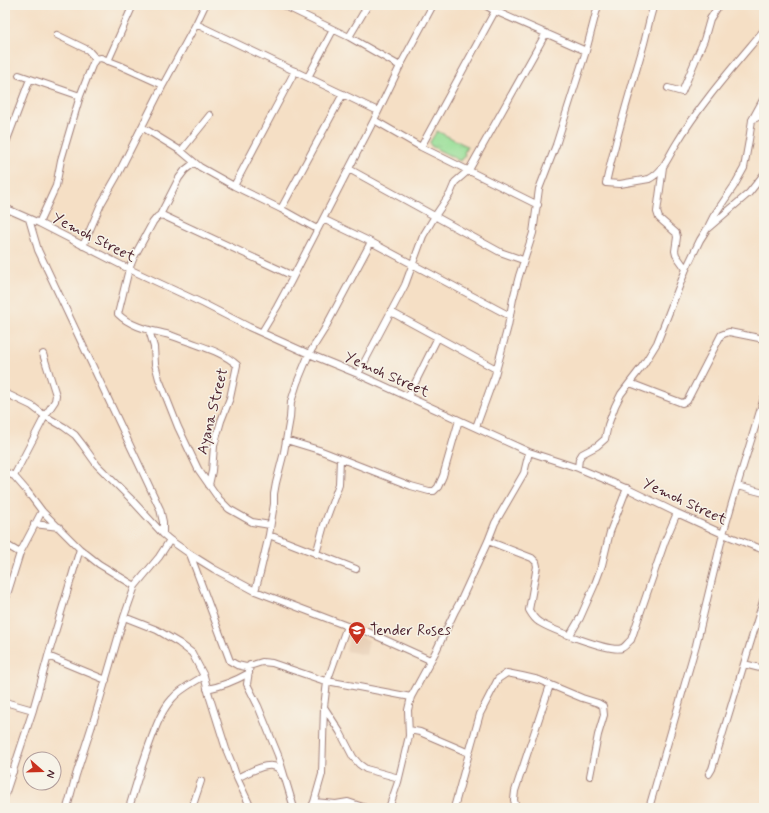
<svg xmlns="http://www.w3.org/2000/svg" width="769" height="813" viewBox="0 0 769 813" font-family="Mynerve,sans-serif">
<defs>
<pattern id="grass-tufts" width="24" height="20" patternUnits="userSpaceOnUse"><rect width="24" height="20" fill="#99df98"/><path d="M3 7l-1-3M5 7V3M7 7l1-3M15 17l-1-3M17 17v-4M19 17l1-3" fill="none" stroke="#85bf83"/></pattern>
</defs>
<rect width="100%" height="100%" fill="#f7f3e8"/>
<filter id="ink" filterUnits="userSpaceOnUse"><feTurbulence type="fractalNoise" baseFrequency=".025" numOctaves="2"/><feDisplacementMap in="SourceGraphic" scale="8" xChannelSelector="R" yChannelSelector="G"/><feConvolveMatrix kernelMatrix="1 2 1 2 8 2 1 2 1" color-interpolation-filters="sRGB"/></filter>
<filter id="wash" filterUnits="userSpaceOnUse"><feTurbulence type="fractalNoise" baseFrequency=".012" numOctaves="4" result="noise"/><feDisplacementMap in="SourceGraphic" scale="16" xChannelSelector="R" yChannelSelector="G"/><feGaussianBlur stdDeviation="0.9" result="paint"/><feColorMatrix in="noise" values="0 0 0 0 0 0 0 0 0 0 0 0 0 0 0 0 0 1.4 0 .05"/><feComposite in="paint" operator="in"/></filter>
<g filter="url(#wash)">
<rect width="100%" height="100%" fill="#f5dfc5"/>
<path fill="#e8cfb5" d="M350 633 369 640 366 655 346 651Z"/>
<path fill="url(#grass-tufts)" stroke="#727f62" d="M437 131 467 146 464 153 465 154 463 159H461L460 161 431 146 430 142Z"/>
</g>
<g filter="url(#ink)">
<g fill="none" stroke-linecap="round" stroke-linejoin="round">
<defs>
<path id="street" d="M283 5 349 37 400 66
M485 5 495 11 586 51
M654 5C649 19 647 33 643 47 630 92 616 137 606 183L620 184 649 179C662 173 668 158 675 146 700 104 733 67 764 30
M299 12 303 5
M196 24 378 111
M57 35 88 50 96 59 101 58 119 65 163 85
M349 37 368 5
M108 61 133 5
M19 75 80 96
M308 77 333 30
M668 88 682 92 704 40 710 19 719 5
M374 120 421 147 538 205
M752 120 764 114
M142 127 181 151 200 167 234 186 281 209 317 229
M5 145 30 79
M421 147 495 11
M181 151 210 115
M194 163 185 170 179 178 160 215 157 217 153 222 134 257 129 269 118 314C131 327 150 330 166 334 174 336 182 340 190 342 206 348 224 353 237 365L230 398 221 421 214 446 212 471 209 485
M663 167 657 212 659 218 676 233 677 237 675 251 676 255 686 269
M349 169 500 252 523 260
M234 186 295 71
M5 208 39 223 129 269 204 304 249 327 309 354 358 374 529 452 578 468 630 490 677 513 723 534 764 550
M281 209 343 94
M160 215 164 216 293 276
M29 219 38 250 160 509 163 522V534
M323 219 371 242 412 264 510 316
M39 223 56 186 61 160 80 96 93 63 96 59
M709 225 713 217 734 186 744 168 749 140 752 120 764 98
M83 246 101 204 117 176 163 85 196 24 205 5
M391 312 496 369
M149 330 154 347 155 364 159 379 178 427 198 469 219 499 229 509 252 522 270 525
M262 332 277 307 291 281 374 120 400 66 433 5
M43 354 56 395 55 401 45 416 14 476 27 491 42 511 80 549 99 564 135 586
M358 374 405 285 423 236 435 216 450 194 455 182 469 170 546 33
M630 383 682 403 687 401 721 335 729 332 764 339
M5 393 32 406 45 416 64 427 75 435 82 444 97 465 130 498 163 534 170 540 190 554 214 569 255 591 347 626 368 632 430 660
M408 397 438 337
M476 427 495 375 508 326 513 299 519 276 533 233 539 189 556 145 586 51 598 5
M286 440 319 450 411 486 429 491H434L438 487 443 476 459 420
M578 468 579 459 582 454 597 446 605 439 608 425 615 406 621 394 644 364 657 343 686 269 700 240 707 229 749 193 764 174
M5 472 14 476
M737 486 764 493
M34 524 59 527
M269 535 356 569
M488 541 532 558 536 562 537 566 529 610C532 615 534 619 539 622 550 629 611 653 622 648 625 647 628 642 631 640L665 541 677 513
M5 544 20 553
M190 554 230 661 237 665 246 667 262 662 272 663 322 680 411 697
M316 554 324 525 339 484 340 459
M255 591 260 573 269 535 274 504V494L276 483 284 452 290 418 291 402 297 383 309 354 324 330 371 242
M5 601 20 553 42 511
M124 617 157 630 179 643 192 653 204 676 209 695 226 749 233 766 237 778 251 808
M570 635 580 618 595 584 602 565 610 532 627 488
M48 656 106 680
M744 664 764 669
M250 665 247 684 258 706 278 755 294 808
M207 689C223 686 235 681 249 673
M5 702 33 710
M324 707 340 732 353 757 359 764 366 769 399 778
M409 730 420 732 469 753
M5 769 13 772
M709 774 712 769 764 598
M237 778C248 773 277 755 282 775
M5 795 33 710 48 656 80 549
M314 802 336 804 348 802 366 808
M67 808 76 775 96 713 124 617 135 586 159 557 170 540
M129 808C136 784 143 761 152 737 157 724 162 710 172 699 180 689 193 683 204 676
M192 808 201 781
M311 808 314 802 322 774 324 707 327 682 347 626
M389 808 398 782 409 736 408 710 411 697 436 651 455 611 461 600 488 541 495 523 524 473 529 452
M454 808 469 753 480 714 498 679 507 673 522 676 539 680 582 698 598 703 603 706 604 715 598 735 590 776
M516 808 514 800 515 791 550 685
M649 808 696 645 723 534 737 486 764 398"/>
</defs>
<use href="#street" stroke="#a07f78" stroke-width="8"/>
<use href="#street" stroke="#fff" stroke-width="6"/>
</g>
</g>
<defs>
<symbol id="school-pin" viewBox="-11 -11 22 30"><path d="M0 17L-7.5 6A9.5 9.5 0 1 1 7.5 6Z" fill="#c8321e" stroke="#f7f3e8"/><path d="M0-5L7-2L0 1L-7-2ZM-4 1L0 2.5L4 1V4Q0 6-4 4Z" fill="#fff"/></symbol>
</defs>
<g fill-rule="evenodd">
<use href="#school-pin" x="347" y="620" width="20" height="27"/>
</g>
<g text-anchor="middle" stroke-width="3" stroke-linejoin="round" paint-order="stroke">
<g font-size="15" fill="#4a1f2b" stroke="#f7f3e8">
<text transform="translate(94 237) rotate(27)" y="5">Yemoh Street</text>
<text transform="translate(387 374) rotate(24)" y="5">Yemoh Street</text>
<text transform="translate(212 411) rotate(-76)" y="5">Ayana Street</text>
<text transform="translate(685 501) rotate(25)" y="5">Yemoh Street</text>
</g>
<g font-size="15" fill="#4a1f2b" stroke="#f7f3e8" text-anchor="start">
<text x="370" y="635">Tender Roses</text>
</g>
</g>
<rect width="769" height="813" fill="none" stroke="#f7f3e8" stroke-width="20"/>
<g transform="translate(42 771) rotate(110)"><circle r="19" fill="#f7f3e8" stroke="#b29e9c"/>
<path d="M0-3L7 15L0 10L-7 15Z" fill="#c8321e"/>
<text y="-6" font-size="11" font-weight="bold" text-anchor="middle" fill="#4a1f2b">N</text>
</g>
</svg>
